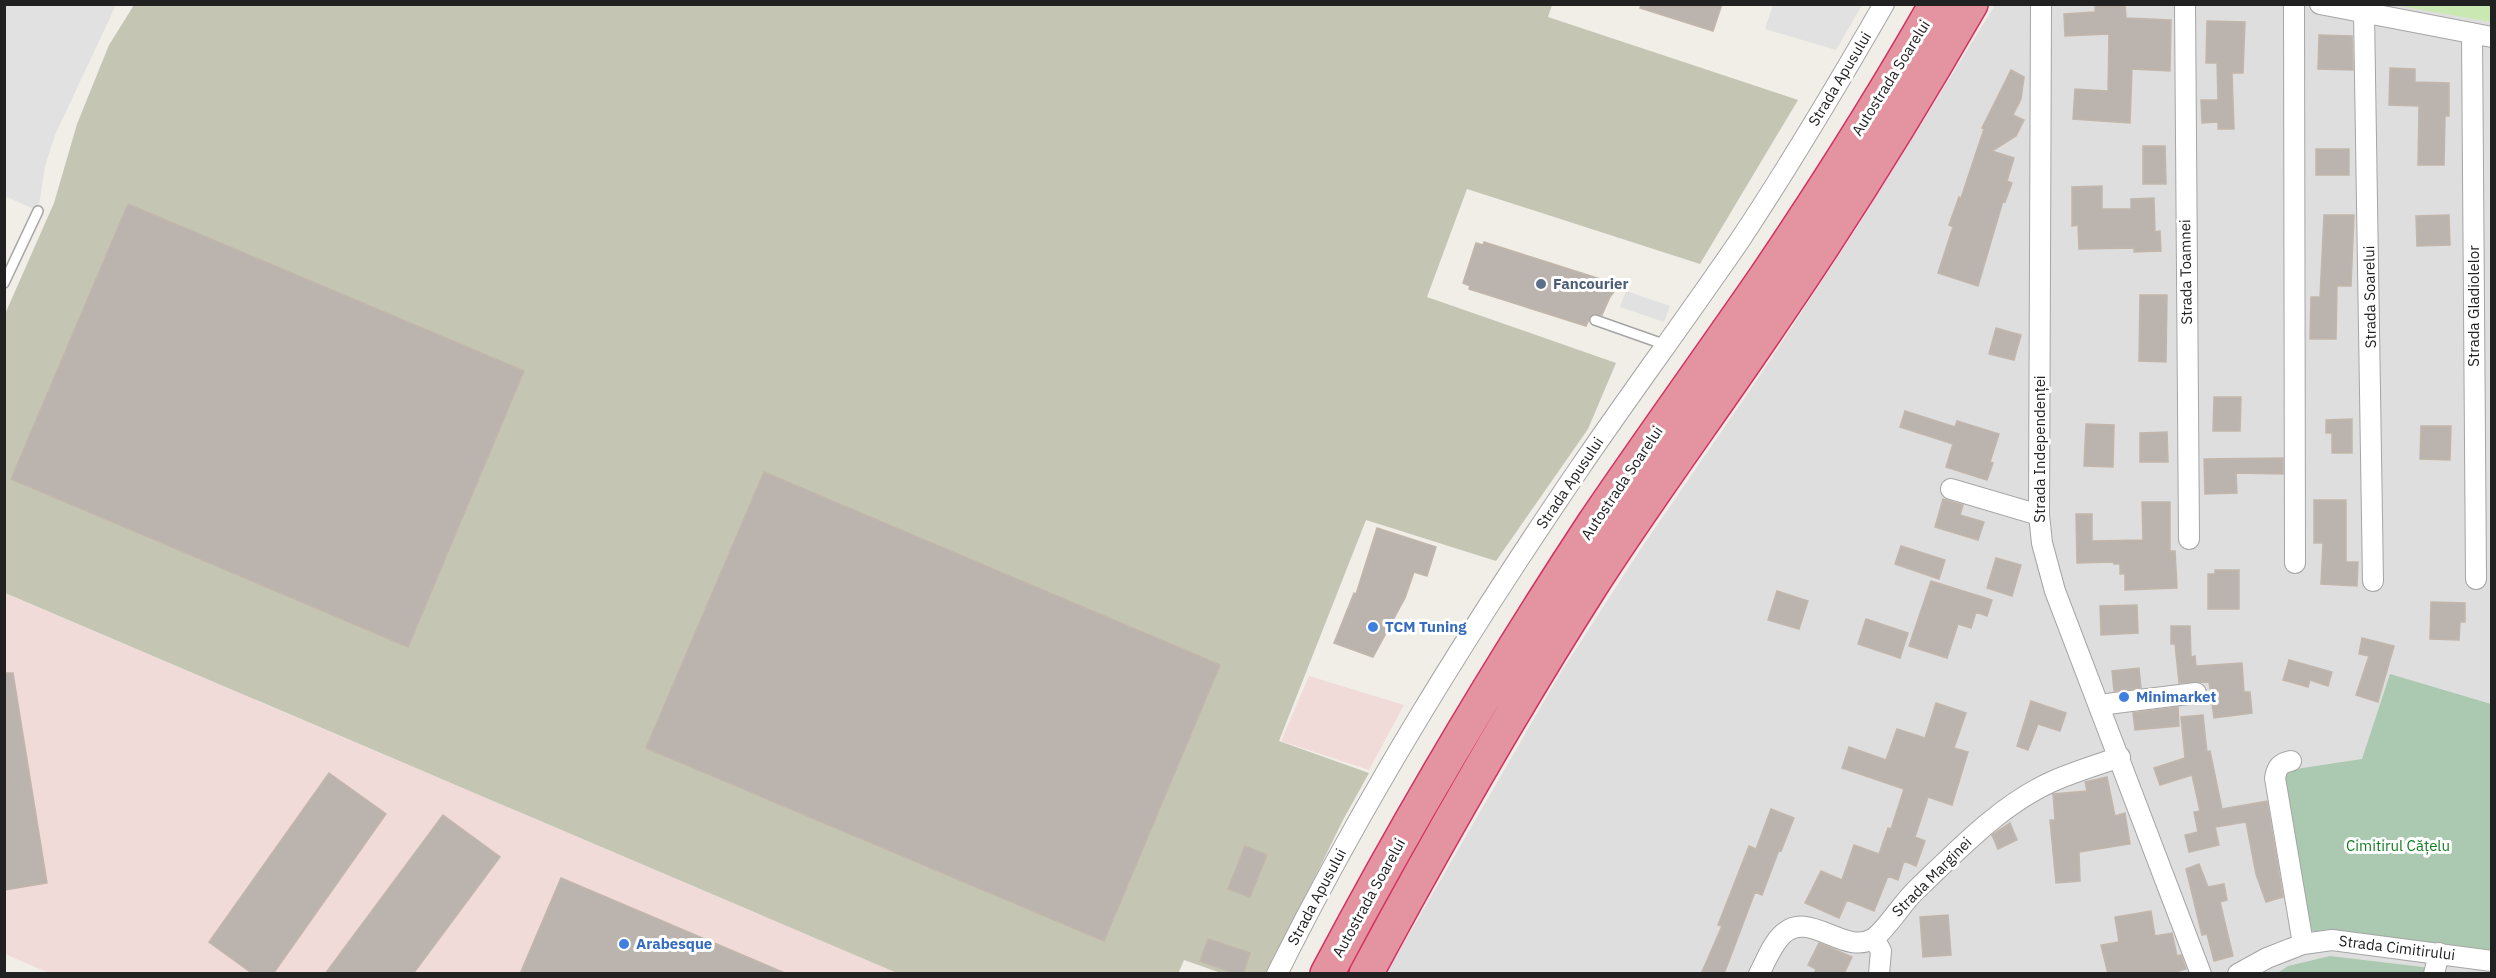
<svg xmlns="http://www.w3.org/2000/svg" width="2496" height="978" viewBox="0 0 2496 978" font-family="'IBM Plex Sans',sans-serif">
<rect width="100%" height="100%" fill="#f1eee8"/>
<path fill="#dfdede" d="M2394 4 2491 22V973L1386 974 1561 672 1640 550 1765 368 1858 226 1995 5Z"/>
<path fill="#f0dbd9" d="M4 593 897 973 51 974 5 954Z
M1309 676 1404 705 1369 770 1281 741Z"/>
<path fill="#c5c5b4" d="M134 5H1552L1548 17 1798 100 1700 264 1467 189 1427 297 1616 363 1588 429 1496 561 1366 520 1279 741 1369 773 1343 820 1268 973H1221L1184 960 1178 974 897 973 5 593V314L54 203 77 124 109 45Z"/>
<path fill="#cae8b1" d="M2394 5H2491V22Z"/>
<path fill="#aac9b0" d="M2390 674 2491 704V950L2304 930 2282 771 2362 759Z
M2330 956 2431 968 2430 974H2276L2288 966Z"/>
<path fill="#e1e1e1" d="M5 5H116L55 135 45 166 38 211 5 196Z
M1773 5V4L1862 5 1836 50 1765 29Z
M1626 291 1670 306 1664 322 1620 307Z"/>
<path fill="#bbb4ae" stroke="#c2b6ab" stroke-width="1.5" d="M1641 4H1722L1713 31 1640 8Z
M2095 4H2125L2126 18 2171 20 2170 71 2132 69 2130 123 2073 119 2075 89 2108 91 2109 34 2065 36 2064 14 2095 12Z
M2207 21 2245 22 2243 73H2232L2234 129H2218V122L2202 123 2201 100H2218L2217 63H2206Z
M2319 35 2352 36 2353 70 2318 69Z
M2390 68 2415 69V82L2449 83V116H2445L2444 165H2418L2419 106 2389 105Z
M2011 70 2024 77 2021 99 2013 115 2024 120 2016 136 1992 151 2014 158 2007 181 2012 183 2005 202 2003 201 1978 286 1938 273 1953 227 1949 225 1959 197 1961 198 1984 129 1982 128Z
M2143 146H2165L2166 184H2143Z
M2316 149H2349V175H2316Z
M2102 186V209H2131V199L2154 198 2155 232 2160 231 2161 251 2134 252V248L2079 249 2078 225 2072 226V187Z
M128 204 524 371 408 647 11 479Z
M2324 215H2354L2351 286H2337L2336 339H2310L2311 297H2320Z
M2449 215 2450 245 2417 246 2416 216Z
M1484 242 1591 276 1619 285 1610 297 1602 315H1591L1586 326 1469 289 1470 286 1463 283 1476 243 1483 245Z
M2140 295H2167L2166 362 2139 361Z
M1996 328 2021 335 2014 360 1989 354Z
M2214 397H2241L2240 431H2213Z
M1905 411 1955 427 1957 421 1999 434 1990 462 1993 463 1987 480 1946 467 1953 444 1900 427Z
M2352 419V453H2332V433H2326V420Z
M2086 424 2114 425 2113 467 2084 466Z
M2421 426H2451L2450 460 2420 459Z
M2167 432 2168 462H2140V433Z
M2283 458V474L2236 473 2237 493 2205 494 2204 459Z
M764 472 1220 665 1104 941 646 748Z
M1943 499 1963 505 1960 515 1984 522 1978 540 1935 527Z
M2314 500H2346V562H2358L2357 586 2321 584 2323 543H2314Z
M2142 502H2170V551H2175L2177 588 2125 590V574H2120V564H2114L2113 562 2077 563 2076 514H2092V541L2143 540Z
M1377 528 1436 547 1427 576 1414 572 1405 598 1373 657 1334 643 1354 593 1356 594Z
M1901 546 1945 560 1939 579 1895 564Z
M1996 558 2021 565 2012 596 1987 588Z
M2215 570H2239V609H2208V574H2215Z
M1931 581 1992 600 1987 616 1976 612 1971 628 1958 624 1947 658 1909 646Z
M1777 591 1808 601 1799 629 1768 620Z
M2431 602 2465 603V622H2460L2459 640 2430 639Z
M2137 605 2138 633 2101 635 2100 606Z
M1866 619 1908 633 1900 658 1858 644Z
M2171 626H2190L2191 657 2195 656 2196 666 2242 663 2244 692H2250L2252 713 2214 718 2209 682 2179 683 2175 644H2171Z
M2362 638 2394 646 2378 702 2356 695 2369 656 2359 654Z
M2289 660 2332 672 2328 686 2310 680 2308 687 2283 680Z
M2139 668 2141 688 2114 691 2112 671Z
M4 673H13L47 883 4 890Z
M2031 701 2066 713 2060 731 2038 724 2028 750 2017 746Z
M1936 703 1966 713 1954 748 1968 752 1952 805 1928 797 1915 837 1925 841 1916 866 1904 861 1898 880 1888 876 1874 911 1847 900 1839 918 1805 903 1821 871 1842 880 1854 845 1879 854 1888 828 1891 829 1904 789 1842 768 1849 747 1886 760 1897 729 1925 738Z
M2178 707 2179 726 2135 730 2133 713Z
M2203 715 2207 752 2210 751 2222 809 2267 801 2283 897 2266 902 2256 874 2246 822 2215 827 2219 845 2189 852 2185 835 2198 832 2194 812 2200 811 2192 775 2160 785 2154 768 2185 758 2181 717Z
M329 773 386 814 273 974H253L209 942Z
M2107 777 2115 816 2125 813 2130 844 2079 852 2080 881 2056 883 2050 820H2055L2053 794 2087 791 2085 782Z
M1771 809 1794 818 1781 851 1779 850 1762 895 1755 892 1724 974H1701L1722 926 1718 925 1749 846 1756 849Z
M443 815 500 857 413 974H325Z
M2010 823 2017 840 1998 849 1992 835Z
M1245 846 1267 855 1250 897 1228 889Z
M2199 864 2208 887 2224 884 2227 900 2220 902 2233 956 2214 961 2207 934 2202 935 2186 869Z
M561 878 785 973V974H520Z
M2151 911 2155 936 2172 933 2177 956 2181 955 2186 969 2168 974H2108L2101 945 2119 942 2115 917Z
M1948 915 1951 955 1923 957 1920 917Z
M1208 939 1250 953 1243 974H1236L1200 961Z
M1819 943 1852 957 1844 974H1814L1816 969 1808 965Z"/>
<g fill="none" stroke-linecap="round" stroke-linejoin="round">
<defs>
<path id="service" d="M4 283 38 211
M1595 320 1666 345"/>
<path id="minor" d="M2041 4 2039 515 2042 543 2055 591 2201 974
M2185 4 2189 539
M2294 4 2295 563
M2320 4 2492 37
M2364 13 2373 581
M2472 33 2476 579
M1951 489 2039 515
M2099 705 2196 693
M2291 761C2280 763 2277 767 2275 778L2303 944
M1874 938 1881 951 1879 974
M1277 974C1365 797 1470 629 1581 466 1633 390 1688 316 1740 240 1791 163 1838 84 1884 4
M1759 974C1766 961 1772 944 1783 934 1810 909 1845 957 1874 938 1886 930 1903 902 1916 890 1957 851 1999 806 2051 782 2073 772 2097 765 2120 757
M2238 974 2267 958 2303 944 2332 940 2492 961
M2434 974 2439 953"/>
<path id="motorway" d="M1327 974C1409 819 1498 669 1594 523 1649 442 1706 363 1762 282 1823 192 1882 99 1936 4
M1366 974C1437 842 1511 712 1591 586 1650 494 1715 407 1776 316 1845 215 1910 110 1971 4"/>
</defs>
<use href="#service" stroke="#a5a5a5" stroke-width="12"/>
<use href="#minor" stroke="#a5a5a5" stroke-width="22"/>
<use href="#motorway" stroke="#d43061" stroke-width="36"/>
<use href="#service" stroke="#fff" stroke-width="9"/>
<use href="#minor" stroke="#fff" stroke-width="20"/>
<use href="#motorway" stroke="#e494a0" stroke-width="33"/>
</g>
<circle fill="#5c6f8a" stroke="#fff" stroke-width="2" cx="1541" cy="284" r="6"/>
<g fill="#3f7fe0" stroke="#fff" stroke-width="2">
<circle cx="1373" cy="627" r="6"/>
<circle cx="2124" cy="697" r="6"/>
<circle cx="624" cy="944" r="6"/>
</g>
<g text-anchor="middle" stroke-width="6" stroke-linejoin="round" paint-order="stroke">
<g font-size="15" fill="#212121" stroke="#fff">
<text transform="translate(1891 78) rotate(-58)" y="5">Autostrada Soarelui</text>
<text transform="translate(1840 79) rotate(-59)" y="5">Strada Apusului</text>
<text transform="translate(2186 272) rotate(-91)" y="5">Strada Toamnei</text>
<text transform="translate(2370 297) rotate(-91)" y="5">Strada Soarelui</text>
<text transform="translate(2474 306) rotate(-90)" y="5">Strada Gladiolelor</text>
<text transform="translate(2040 449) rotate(-90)" y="5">Strada Independenței</text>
<text transform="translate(1570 483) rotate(-56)" y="5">Strada Apusului</text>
<text transform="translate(1622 483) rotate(-56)" y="5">Autostrada Soarelui</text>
<text transform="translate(1932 877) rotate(-45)" y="5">Strada Marginei</text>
<text transform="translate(1317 897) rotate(-62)" y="5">Strada Apusului</text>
<text transform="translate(1369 898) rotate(-61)" y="5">Autostrada Soarelui</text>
<text transform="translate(2397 948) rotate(7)" y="5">Strada Cimitirului</text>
</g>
<g font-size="15" font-weight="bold" fill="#4e5e75" stroke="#fff" text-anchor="start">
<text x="1553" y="289">Fancourier</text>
</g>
<g font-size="15" font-weight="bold" fill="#366cbe" stroke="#fff" text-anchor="start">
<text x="1385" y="632">TCM Tuning</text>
<text x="2136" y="702">Minimarket</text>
<text x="636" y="949">Arabesque</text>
</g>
<g font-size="15" fill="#117d1f" stroke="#fff">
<text x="2398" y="851">Cimitirul Cățelu</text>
</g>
</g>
<rect width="2496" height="978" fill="none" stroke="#212121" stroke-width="12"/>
</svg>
